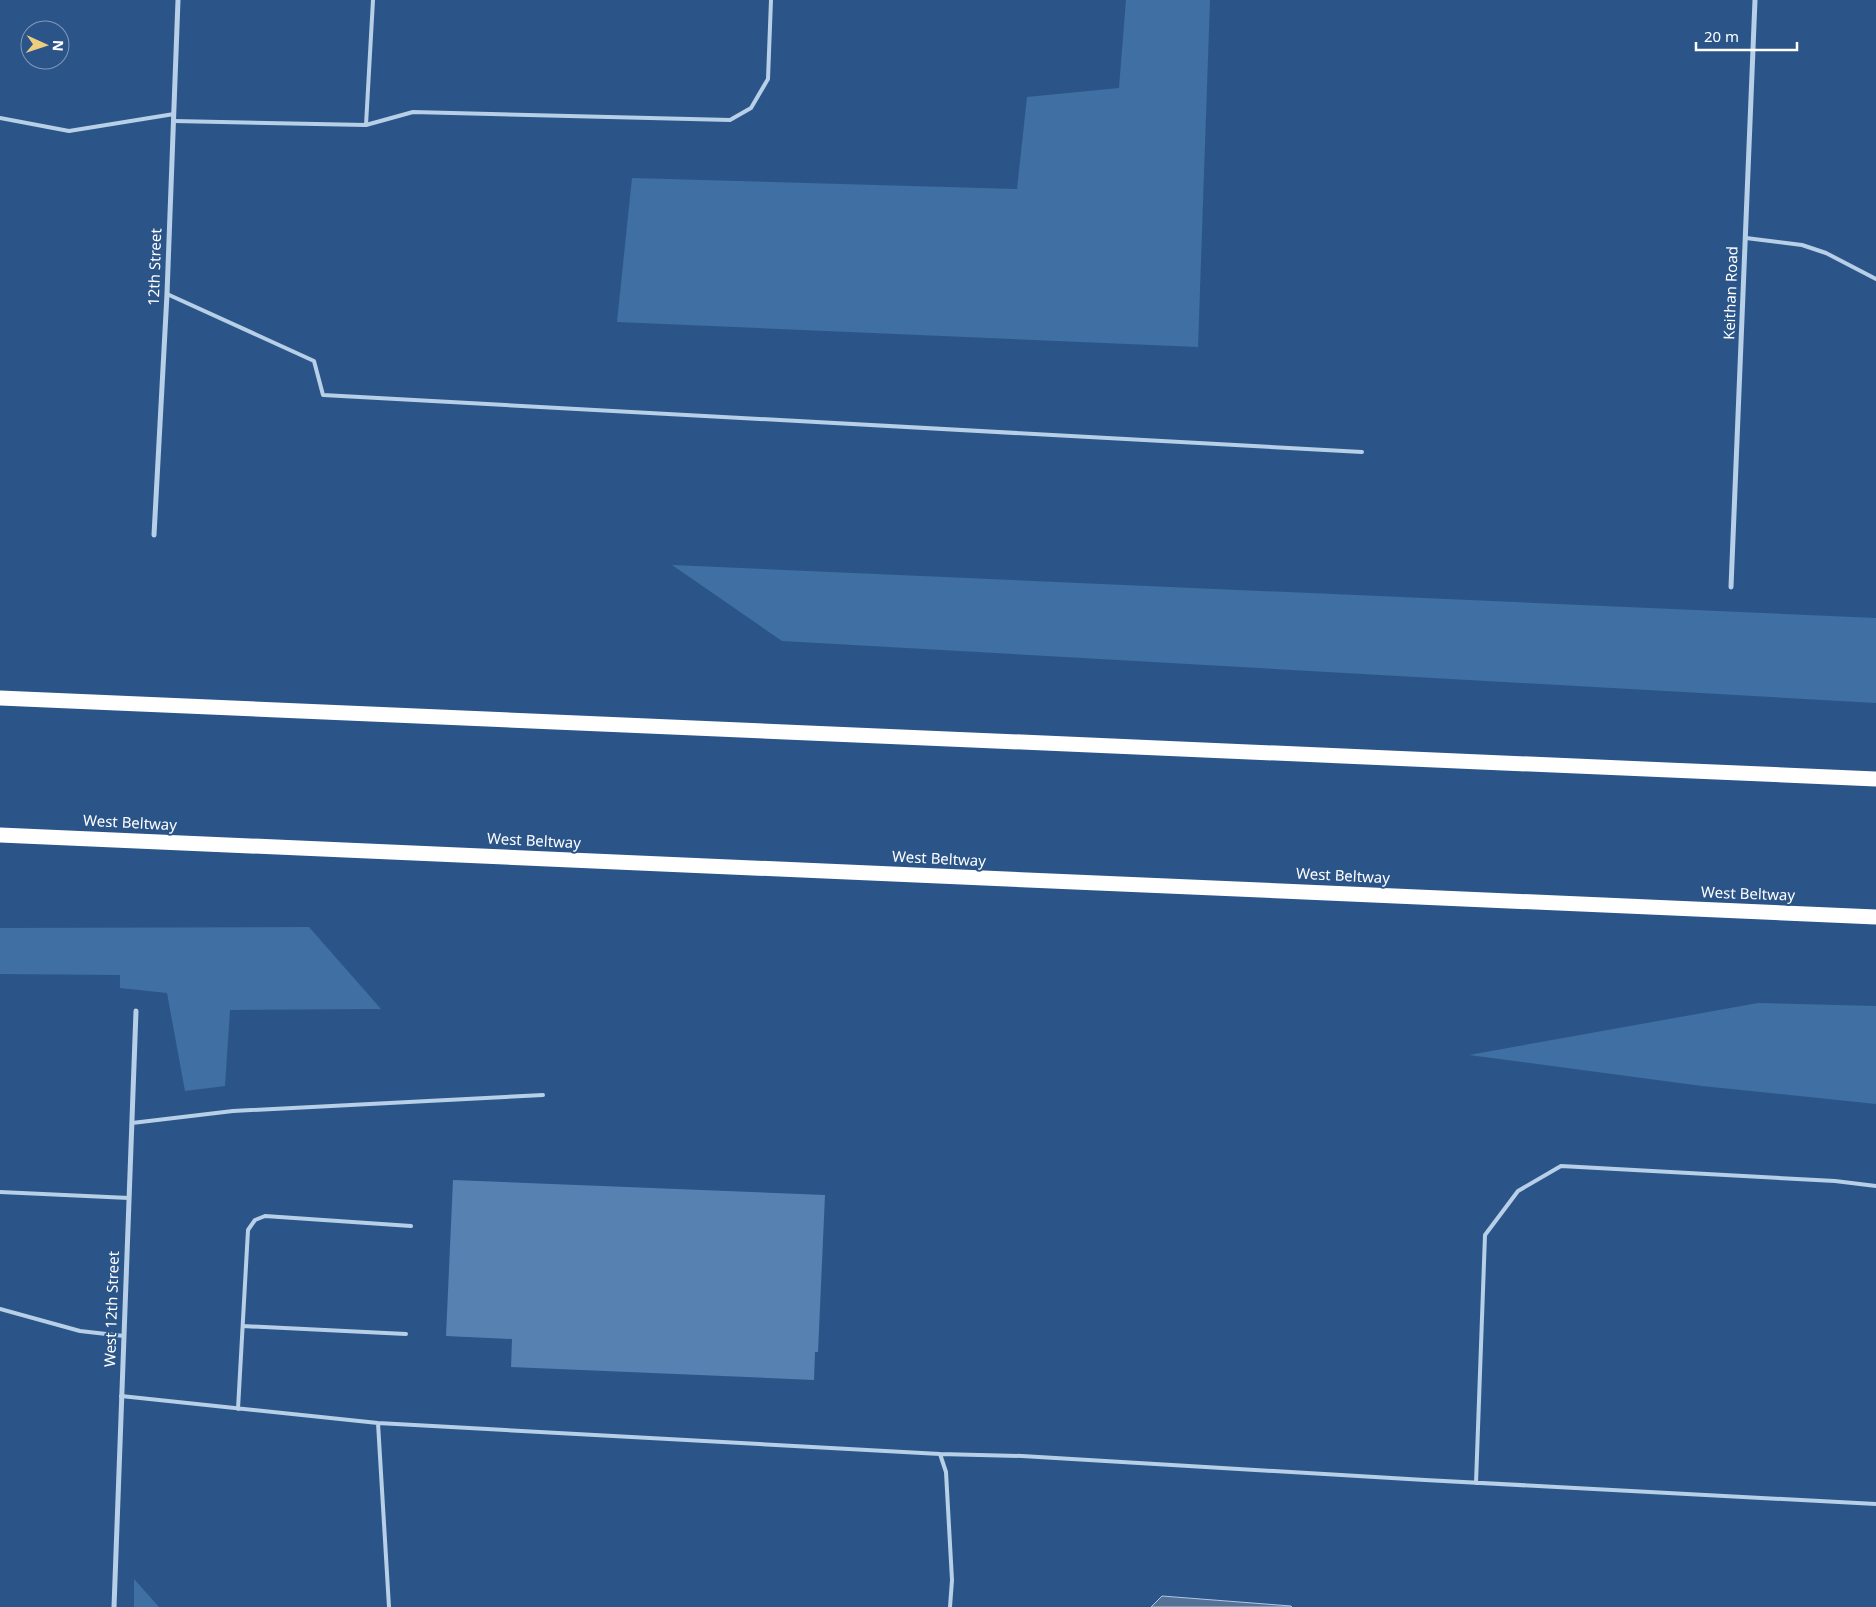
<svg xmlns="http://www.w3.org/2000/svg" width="1876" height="1607" viewBox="0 0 1876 1607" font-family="'Noto Sans',sans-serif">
<rect width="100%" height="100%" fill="#2b5588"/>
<path fill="#406fa4" d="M1126 0H1210L1198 347 617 322 632 178 1017 189 1027 97 1119 88Z
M672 565 1876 618V703L782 641Z
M309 927 381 1009 230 1010 225 1086 185 1091 167 993 120 988V975L0 974V928Z
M1758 1003 1876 1006V1104L1702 1086 1469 1055Z
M134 1579 159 1607H134Z"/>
<path fill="#557295" stroke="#adc9e8" d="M1162 1596 1291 1606 1292 1607H1151Z"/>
<path fill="#5781b1" d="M453 1180 825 1195 818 1352H815L814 1380 511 1367 512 1339 446 1336Z"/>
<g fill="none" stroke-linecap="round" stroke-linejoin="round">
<path stroke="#b8cfe8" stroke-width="4" d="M0 118 69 131 174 114
M174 121 366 125 373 0
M366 125 413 112 730 120 751 108 768 79 771 0
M1746 238 1802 245 1826 253 1876 279
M167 294 314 361 323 395 1362 452
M132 1123 233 1111 543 1095
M0 1192 129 1198
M0 1309 80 1331 124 1336
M243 1326 406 1334
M121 1396 378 1423 940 1454 946 1472 952 1580 950 1607
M238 1409 248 1230 255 1220 265 1216 411 1226
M378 1423 389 1607
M940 1454 1022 1456 1425 1480 1876 1504
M1476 1483 1485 1235 1518 1191 1561 1166 1835 1181 1876 1186"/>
<path stroke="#b8cfe8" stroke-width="5" d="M154 535 167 294 178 0
M1731 587 1755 0
M114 1607 136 1011"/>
<path stroke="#fff" stroke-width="15" d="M0 698 1876 779
M0 835 1876 917"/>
</g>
<g text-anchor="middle" stroke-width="4" stroke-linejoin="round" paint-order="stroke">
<g font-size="15" fill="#fff" stroke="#2b5588">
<text transform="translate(155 267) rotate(-88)" y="5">12th Street</text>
<text transform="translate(1731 293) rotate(-88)" y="5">Keithan Road</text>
<text transform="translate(130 823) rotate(3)" y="5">West Beltway</text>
<text transform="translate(534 841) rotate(3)" y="5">West Beltway</text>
<text transform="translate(939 859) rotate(3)" y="5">West Beltway</text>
<text transform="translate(1343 876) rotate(3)" y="5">West Beltway</text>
<text transform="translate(1748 894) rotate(2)" y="5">West Beltway</text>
<text transform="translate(112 1309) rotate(-88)" y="5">West 12th Street</text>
</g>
</g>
<g transform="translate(45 45) rotate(93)"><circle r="24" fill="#2b5588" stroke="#8099b8"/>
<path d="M0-4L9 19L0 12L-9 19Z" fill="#eecc80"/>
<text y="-8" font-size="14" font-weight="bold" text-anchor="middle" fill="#ffffff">N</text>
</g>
<path d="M1696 42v8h101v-8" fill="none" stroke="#ffffff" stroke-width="2.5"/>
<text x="1704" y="42" font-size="15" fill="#ffffff" stroke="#2b5588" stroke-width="4" paint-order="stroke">20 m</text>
</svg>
